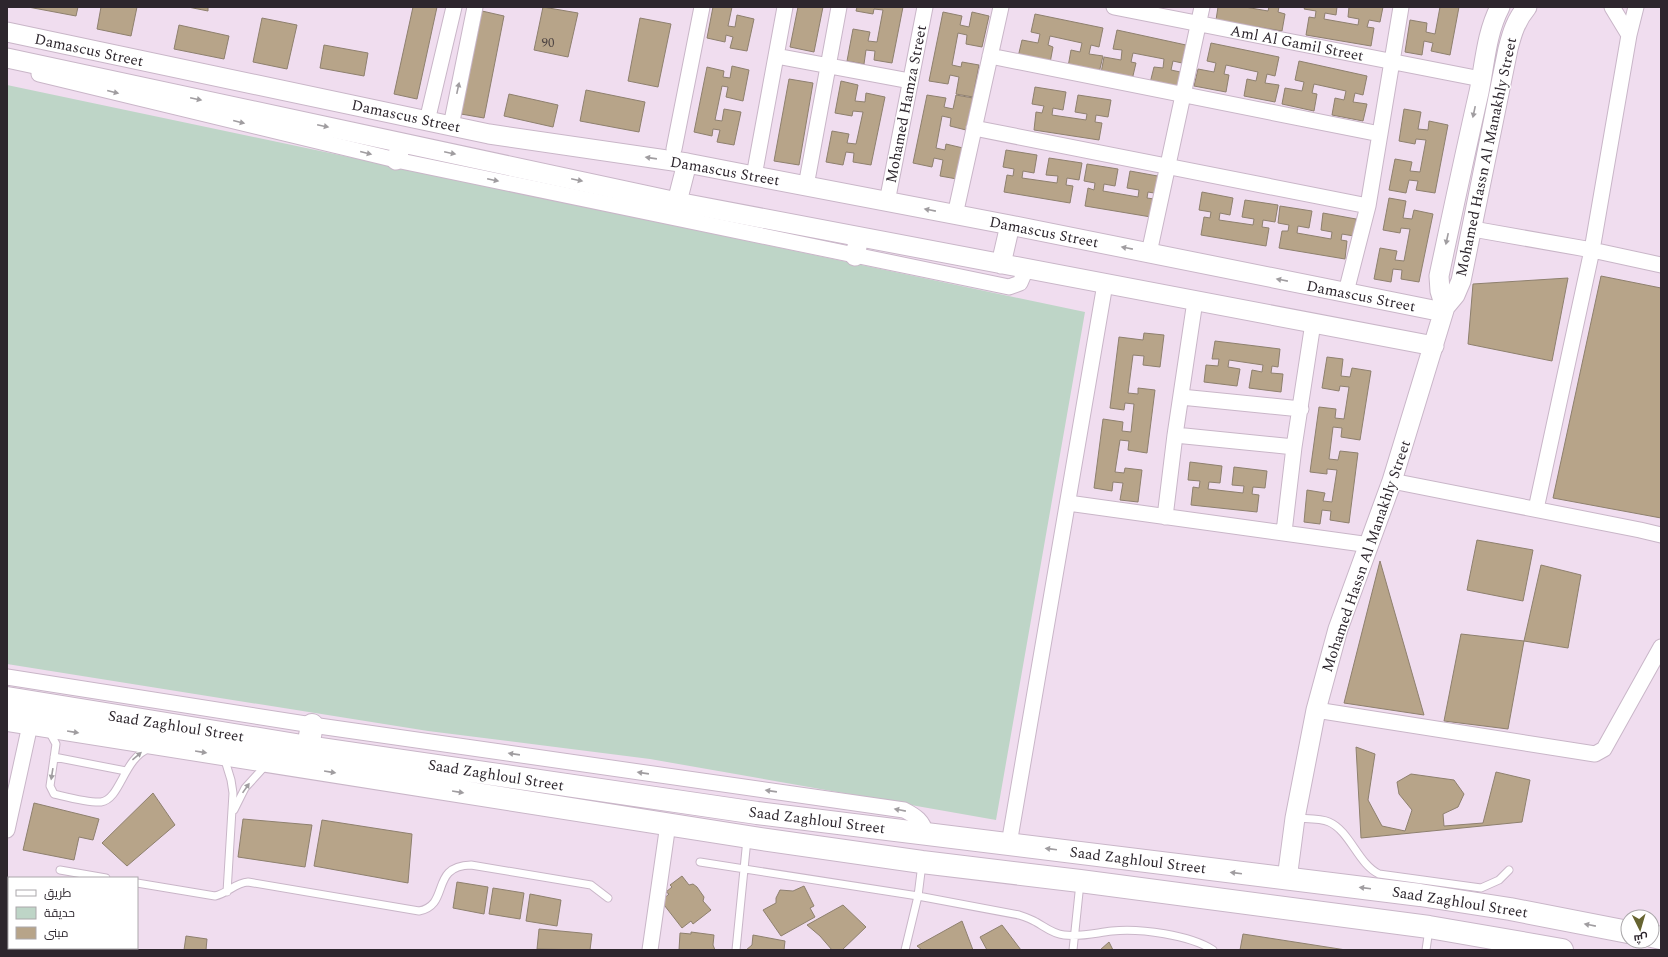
<svg xmlns="http://www.w3.org/2000/svg" width="1668" height="957" viewBox="0 0 1668 957" font-family="Spectral,Cairo,serif">
<rect width="100%" height="100%" fill="#f0ddef"/>
<path fill="#bed5c7" d="M7 85 1085 312 996 820 650 759 428 731 7 664Z"/>
<path fill="#b7a489" stroke="#8e806e" d="M28 7H78L76 16Z
M101 7H137L131 36 97 29Z
M188 7H208V11Z
M413 7H437L417 99 394 94Z
M543 7 578 13 568 57 534 50Z
M713 7H732L728 26 735 27 737 15 754 19 747 51 730 48 733 37 726 35 725 42 707 38Z
M798 7H823L814 52 790 47Z
M857 7H903L892 63 874 60 875 51 866 50 864 64 847 61 853 29 870 32 868 41 877 42 883 10 874 9 873 14 856 11Z
M1218 7H1245L1268 11 1269 7H1279L1278 12 1285 14 1282 31 1216 20Z
M1305 7H1337L1336 15 1325 13 1324 19 1358 25 1359 19 1348 17 1349 7H1383L1380 22 1369 20 1367 27 1374 28 1371 46 1306 35 1309 17 1315 18 1316 11 1304 9Z
M1440 7H1459L1450 55 1431 51 1433 43 1424 41 1422 55 1405 52 1410 20 1427 23 1426 32 1435 34Z
M482 11 504 16 484 118 461 114Z
M943 12 962 16 960 25 969 27 972 12 989 16 982 47 966 44 967 35 958 33 952 65 961 67 962 62 979 65 973 97 956 94 959 77 950 75 948 84 929 81Z
M1035 14 1103 28 1099 47 1091 45 1089 54 1103 56 1099 73 1068 67 1071 50 1080 52 1082 43 1050 36 1048 45 1053 47 1050 63 1018 57 1022 40 1038 43 1040 34 1031 32Z
M262 18 297 25 287 69 253 62Z
M640 18 671 24 658 87 628 81Z
M179 25 229 36 224 59 174 49Z
M1117 30 1186 45 1182 63 1173 61 1171 70 1185 73 1182 90 1150 83 1154 67 1163 68 1164 59 1133 53 1131 62 1136 63 1132 80 1101 73 1104 57 1121 60 1122 50 1113 49Z
M1211 43 1279 57 1275 76 1267 74 1265 83 1279 85 1275 102 1244 96 1247 79 1256 81 1258 72 1226 65 1224 74 1229 75 1226 92 1194 86 1198 69 1214 72 1216 63 1207 61Z
M324 45 368 53 364 76 320 68Z
M1299 61 1367 76 1363 95 1355 93 1353 102 1367 104 1363 121 1332 115 1335 98 1344 100 1346 91 1314 84 1312 93 1317 94 1314 111 1282 104 1285 88 1302 91 1304 82 1295 80Z
M732 66 749 70 743 101 726 97 728 87 722 86 715 120 722 121 724 109 741 112 734 145 717 142 720 130 713 129 712 136 694 132 707 67 724 71 723 77 730 78Z
M789 79 813 83 799 165 774 161Z
M841 81 858 85 855 101 865 102 866 93 885 97 871 165 853 162 854 153 846 152 843 165 826 162 832 131 849 134 847 143 856 144 863 112 853 111 852 116 835 113Z
M1035 87 1066 92 1063 110 1053 108 1052 115 1086 120 1087 114 1075 112 1078 95 1111 100 1108 117 1096 115 1095 122 1102 123 1099 140 1034 130 1036 112 1042 113 1044 106 1032 104Z
M586 90 645 102 639 132 580 121Z
M509 94 558 105 553 127 504 116Z
M927 95 946 98 944 107 953 109 956 95 973 98 966 130 950 126 951 118 942 116 936 148 945 150 946 144 963 148 957 179 940 176 943 160 934 158 932 167 913 163Z
M1404 109 1421 112 1418 129 1428 130 1429 121 1448 125 1435 193 1416 190 1418 181 1409 180 1406 193 1389 190 1395 159 1412 162 1410 171 1420 172 1426 140 1416 139 1415 144 1399 141Z
M1006 150 1037 155 1034 173 1023 171 1022 178 1057 183 1058 176 1046 175 1049 158 1082 163 1079 180 1067 178 1066 185 1073 186 1070 203 1004 192 1007 175 1013 176 1014 169 1003 167Z
M1087 164 1118 169 1115 186 1104 184 1103 191 1138 197 1139 190 1127 188 1130 171 1163 177 1160 194 1148 192 1147 198 1154 199 1151 217 1085 206 1088 188 1094 190 1095 183 1084 181Z
M1202 192 1233 198 1230 215 1220 213 1219 220 1253 225 1254 219 1242 217 1245 200 1278 205 1275 222 1263 220 1262 227 1269 228 1266 246 1201 235 1204 217 1210 218 1211 212 1199 210Z
M1389 198 1406 201 1403 218 1412 219 1414 210 1433 214 1419 282 1401 279 1402 270 1393 269 1391 282 1374 279 1380 248 1397 251 1395 260 1404 261 1410 229 1401 228 1400 233 1383 230Z
M1280 206 1312 211 1309 228 1298 226 1297 233 1331 239 1332 232 1321 230 1323 213 1356 219 1354 236 1342 234 1341 240 1347 241 1345 259 1279 248 1282 231H1288L1289 225 1278 223Z
M1601 276 1661 288V518L1553 498Z
M1568 278 1552 361 1468 344 1473 284Z
M1144 333 1164 335 1160 367 1143 365 1144 356 1133 355 1128 393 1138 394V388L1155 390 1147 453 1128 450 1129 441 1120 440 1115 472 1124 473 1125 468 1142 470 1138 502 1120 500 1123 483 1113 482 1112 491 1094 488 1103 419 1123 422 1122 431 1131 432 1134 404 1125 403 1124 410 1110 408 1119 337 1143 340Z
M1215 341 1280 349 1278 367 1272 366 1271 373 1283 374 1281 392 1249 388 1252 370 1262 372 1263 365 1229 360 1228 367 1240 369 1237 386 1204 382 1206 365 1218 366 1219 359H1212Z
M1327 357 1343 359 1341 376 1350 377 1352 368 1371 371 1360 440 1341 437 1342 428 1333 427 1329 459 1338 460 1340 451 1358 453 1349 523 1330 520 1331 511 1322 510 1320 524 1304 522 1307 490 1325 493 1323 501 1332 502 1337 470 1327 469V474L1310 472 1319 407 1336 409 1335 418 1344 419 1349 387 1340 386 1339 391 1322 388Z
M1190 462 1222 466 1220 483 1209 482 1208 489 1243 493 1244 486 1232 485 1234 467 1267 471 1265 488 1253 487 1252 494 1259 495 1257 512 1191 505 1193 487 1199 488 1200 481 1188 480Z
M1477 540 1533 550 1523 601 1467 590Z
M1380 561 1424 715 1344 703Z
M1541 565 1581 575 1568 648 1524 641Z
M1461 634 1524 641 1508 729 1444 721Z
M1356 747 1375 754 1368 800 1382 826 1405 831 1412 810 1399 794 1397 782 1411 774 1454 780 1464 794 1458 807 1443 814 1444 826 1483 823 1496 772 1530 780 1522 822 1361 838Z
M153 793 175 825 127 866 102 843Z
M34 803 99 819 93 840 79 837 74 860 23 850Z
M243 819 312 825 305 867 238 857Z
M322 820 412 834 408 883 314 866Z
M682 876 689 885 693 884 697 887 704 897 703 901 711 910 693 924 691 921 682 928 661 901 669 894 666 892 672 887 670 885Z
M457 882 488 887 484 914 453 908Z
M804 886 814 906 810 908 815 917 781 936 763 910 776 903V898L780 890 793 891Z
M493 888 524 893 520 919 489 914Z
M530 894 561 900 557 926 526 921Z
M843 905 866 927 842 950H832L820 936 807 925Z
M962 921 973 950H922L917 946Z
M1002 925 1021 950H987L980 937Z
M539 929 592 934 590 950 537 949Z
M691 932 714 935 713 945 715 950H679L680 933 691 934Z
M1243 934 1346 950H1240Z
M753 935 785 941 784 950H746L752 945Z
M186 936 207 939 206 950H184Z
M1109 942 1113 950H1100Z"/>
<g fill="none" stroke-linecap="round" stroke-linejoin="round">
<defs>
<path id="service" d="M49 731 56 744 50 786 54 794C67 797 89 803 101 802 121 799 123 758 150 748
M54 757 126 771
M224 757 231 780 233 793 227 892
M234 810 245 788 266 765
M1295 818C1305 819 1320 818 1329 822 1350 831 1358 864 1379 874L1481 888 1499 880 1509 870
M700 862 918 896 1019 915C1025 917 1031 919 1036 922 1045 927 1053 934 1064 935 1082 937 1095 933 1112 931 1140 928 1190 935 1213 950
M60 870 106 878
M137 883 215 896C228 893 235 883 248 882L419 911C451 905 429 866 471 865L591 885 608 898
M736 950 747 839
M905 950 918 896 922 864
M1073 950 1080 883
M1426 950 1429 929"/>
<path id="minor" d="M1114 7 1481 79
M1612 7 1629 35
M776 56 910 81
M990 56 1380 134
M39 74 396 160 1009 287 1020 283 1026 269
M427 121 454 7
M451 126 475 7
M974 128 1368 206
M674 149 702 7
M754 176 785 7
M806 186 839 7
M887 202 925 7
M955 215 1001 7
M1473 229 1592 250 1661 265
M1149 253 1202 7
M1346 292 1368 206 1401 7
M1181 397 1301 409
M1175 435 1294 447
M1392 481 1640 530 1661 535
M1068 503 1370 545
M1536 509 1592 250 1629 35 1636 7
M1165 517 1175 435 1195 301
M1284 532 1294 447 1313 323
M7 677 312 725 904 810C916 816 923 821 926 834
M1316 710 1595 754 1604 749 1661 647
M7 830 30 725
M1009 844 1105 284
M650 950 668 824"/>
<path id="tertiary" d="M7 32 489 134 687 163 754 176 1010 225 1443 312
M7 58 677 202 1434 346
M396 160 402 143
M677 202 687 163
M855 256 859 237
M1001 264 1010 225
M1445 307 1440 291 1439 276C1452 215 1465 153 1479 92 1485 63 1486 34 1500 7
M1287 879 1295 818 1316 710 1338 629 1392 481 1445 307 1455 295 1461 281 1508 49C1512 33 1516 20 1527 7"/>
<path id="primary" d="M7 698 308 747 757 813 1420 895 1510 909 1628 932
M7 720 761 839 922 862 1080 881 1429 927 1562 950
M308 747 312 725
M1652 936 1661 938"/>
</defs>
<use href="#service" stroke="#c9b6c8" stroke-width="9"/>
<use href="#minor" stroke="#c9b6c8" stroke-width="17"/>
<use href="#tertiary" stroke="#c9b6c8" stroke-width="21"/>
<use href="#primary" stroke="#c9b6c8" stroke-width="24"/>
<use href="#service" stroke="#fff" stroke-width="7"/>
<use href="#minor" stroke="#fff" stroke-width="15"/>
<use href="#tertiary" stroke="#fff" stroke-width="19"/>
<use href="#primary" stroke="#fff" stroke-width="22"/>
</g>
<defs><path id="oneway-solid" d="M-6-.8H1V-3.2L6.5 0L1 3.2V.8H-6Z"/></defs>
<g fill="#a09da0">
<use href="#oneway-solid" transform="translate(458 88) rotate(-78)"/>
<use href="#oneway-solid" transform="translate(113 92) rotate(14)"/>
<use href="#oneway-solid" transform="translate(196 99) rotate(12)"/>
<use href="#oneway-solid" transform="translate(1474 112) rotate(102)"/>
<use href="#oneway-solid" transform="translate(239 122) rotate(14)"/>
<use href="#oneway-solid" transform="translate(323 126) rotate(12)"/>
<use href="#oneway-solid" transform="translate(366 153) rotate(14)"/>
<use href="#oneway-solid" transform="translate(450 153) rotate(12)"/>
<use href="#oneway-solid" transform="translate(651 158) rotate(-172)"/>
<use href="#oneway-solid" transform="translate(493 180) rotate(12)"/>
<use href="#oneway-solid" transform="translate(577 180) rotate(12)"/>
<use href="#oneway-solid" transform="translate(930 210) rotate(-169)"/>
<use href="#oneway-solid" transform="translate(1447 239) rotate(102)"/>
<use href="#oneway-solid" transform="translate(1127 248) rotate(-169)"/>
<use href="#oneway-solid" transform="translate(1282 280) rotate(-169)"/>
<use href="#oneway-solid" transform="translate(73 732) rotate(9)"/>
<use href="#oneway-solid" transform="translate(201 752) rotate(9)"/>
<use href="#oneway-solid" transform="translate(514 754) rotate(-172)"/>
<use href="#oneway-solid" transform="translate(137 756) rotate(-40)"/>
<use href="#oneway-solid" transform="translate(330 772) rotate(9)"/>
<use href="#oneway-solid" transform="translate(643 773) rotate(-172)"/>
<use href="#oneway-solid" transform="translate(52 774) rotate(99)"/>
<use href="#oneway-solid" transform="translate(246 788) rotate(-55)"/>
<use href="#oneway-solid" transform="translate(771 791) rotate(-172)"/>
<use href="#oneway-solid" transform="translate(458 792) rotate(9)"/>
<use href="#oneway-solid" transform="translate(900 810) rotate(-169)"/>
<use href="#oneway-solid" transform="translate(1051 849) rotate(-173)"/>
<use href="#oneway-solid" transform="translate(1236 873) rotate(-173)"/>
<use href="#oneway-solid" transform="translate(1365 888) rotate(-173)"/>
<use href="#oneway-solid" transform="translate(1590 925) rotate(-169)"/>
</g>
<g text-anchor="middle" stroke-width="3" stroke-linejoin="round" paint-order="stroke">
<g font-size="13" fill="#504644">
<text x="548" y="47">90</text>
</g>
<g font-size="15" fill="#2d262d" stroke="#fff">
<text transform="translate(1297 43) rotate(11)" y="5">Aml Al Gamil Street</text>
<text transform="translate(89 50) rotate(12)" y="5">Damascus Street</text>
<text transform="translate(906 104) rotate(-79)" y="5">Mohamed Hamza Street</text>
<text transform="translate(406 116) rotate(12)" y="5">Damascus Street</text>
<text transform="translate(1486 157) rotate(-78)" y="5">Mohamed Hassn Al Manakhly Street</text>
<text transform="translate(725 171) rotate(10)" y="5">Damascus Street</text>
<text transform="translate(1044 232) rotate(11)" y="5">Damascus Street</text>
<text transform="translate(1361 296) rotate(11)" y="5">Damascus Street</text>
<text transform="translate(1366 556) rotate(-71)" y="5">Mohamed Hassn Al Manakhly Street</text>
<text transform="translate(176 726) rotate(9)" y="5">Saad Zaghloul Street</text>
<text transform="translate(496 775) rotate(9)" y="5">Saad Zaghloul Street</text>
<text transform="translate(817 820) rotate(7)" y="5">Saad Zaghloul Street</text>
<text transform="translate(1138 860) rotate(7)" y="5">Saad Zaghloul Street</text>
<text transform="translate(1460 902) rotate(9)" y="5">Saad Zaghloul Street</text>
</g>
</g>
<rect width="1668" height="957" fill="none" stroke="#2d262d" stroke-width="16"/>
<rect x="8" y="877" width="130" height="72" fill="#ffffff" stroke="#aba8ab"/>
<rect x="16" y="890" width="20" height="6" fill="#ffffff" stroke="#aba8ab"/>
<text x="44" y="897" font-size="12" fill="#2d262d">طريق</text>
<rect x="16" y="907" width="20" height="12" fill="#bed5c7" stroke="#aba8ab"/>
<text x="44" y="917" font-size="12" fill="#2d262d">حديقة</text>
<rect x="16" y="927" width="20" height="12" fill="#b7a489" stroke="#aba8ab"/>
<text x="44" y="937" font-size="12" fill="#2d262d">مبنى</text>
<g transform="translate(1640 929) rotate(175)"><circle r="19" fill="#ffffff" stroke="#aba8ab"/>
<path d="M0-3L7 15L0 10L-7 15Z" fill="#666431"/>
<text y="-6" font-size="11" font-weight="bold" text-anchor="middle" fill="#2d262d">ش</text>
</g>
</svg>
